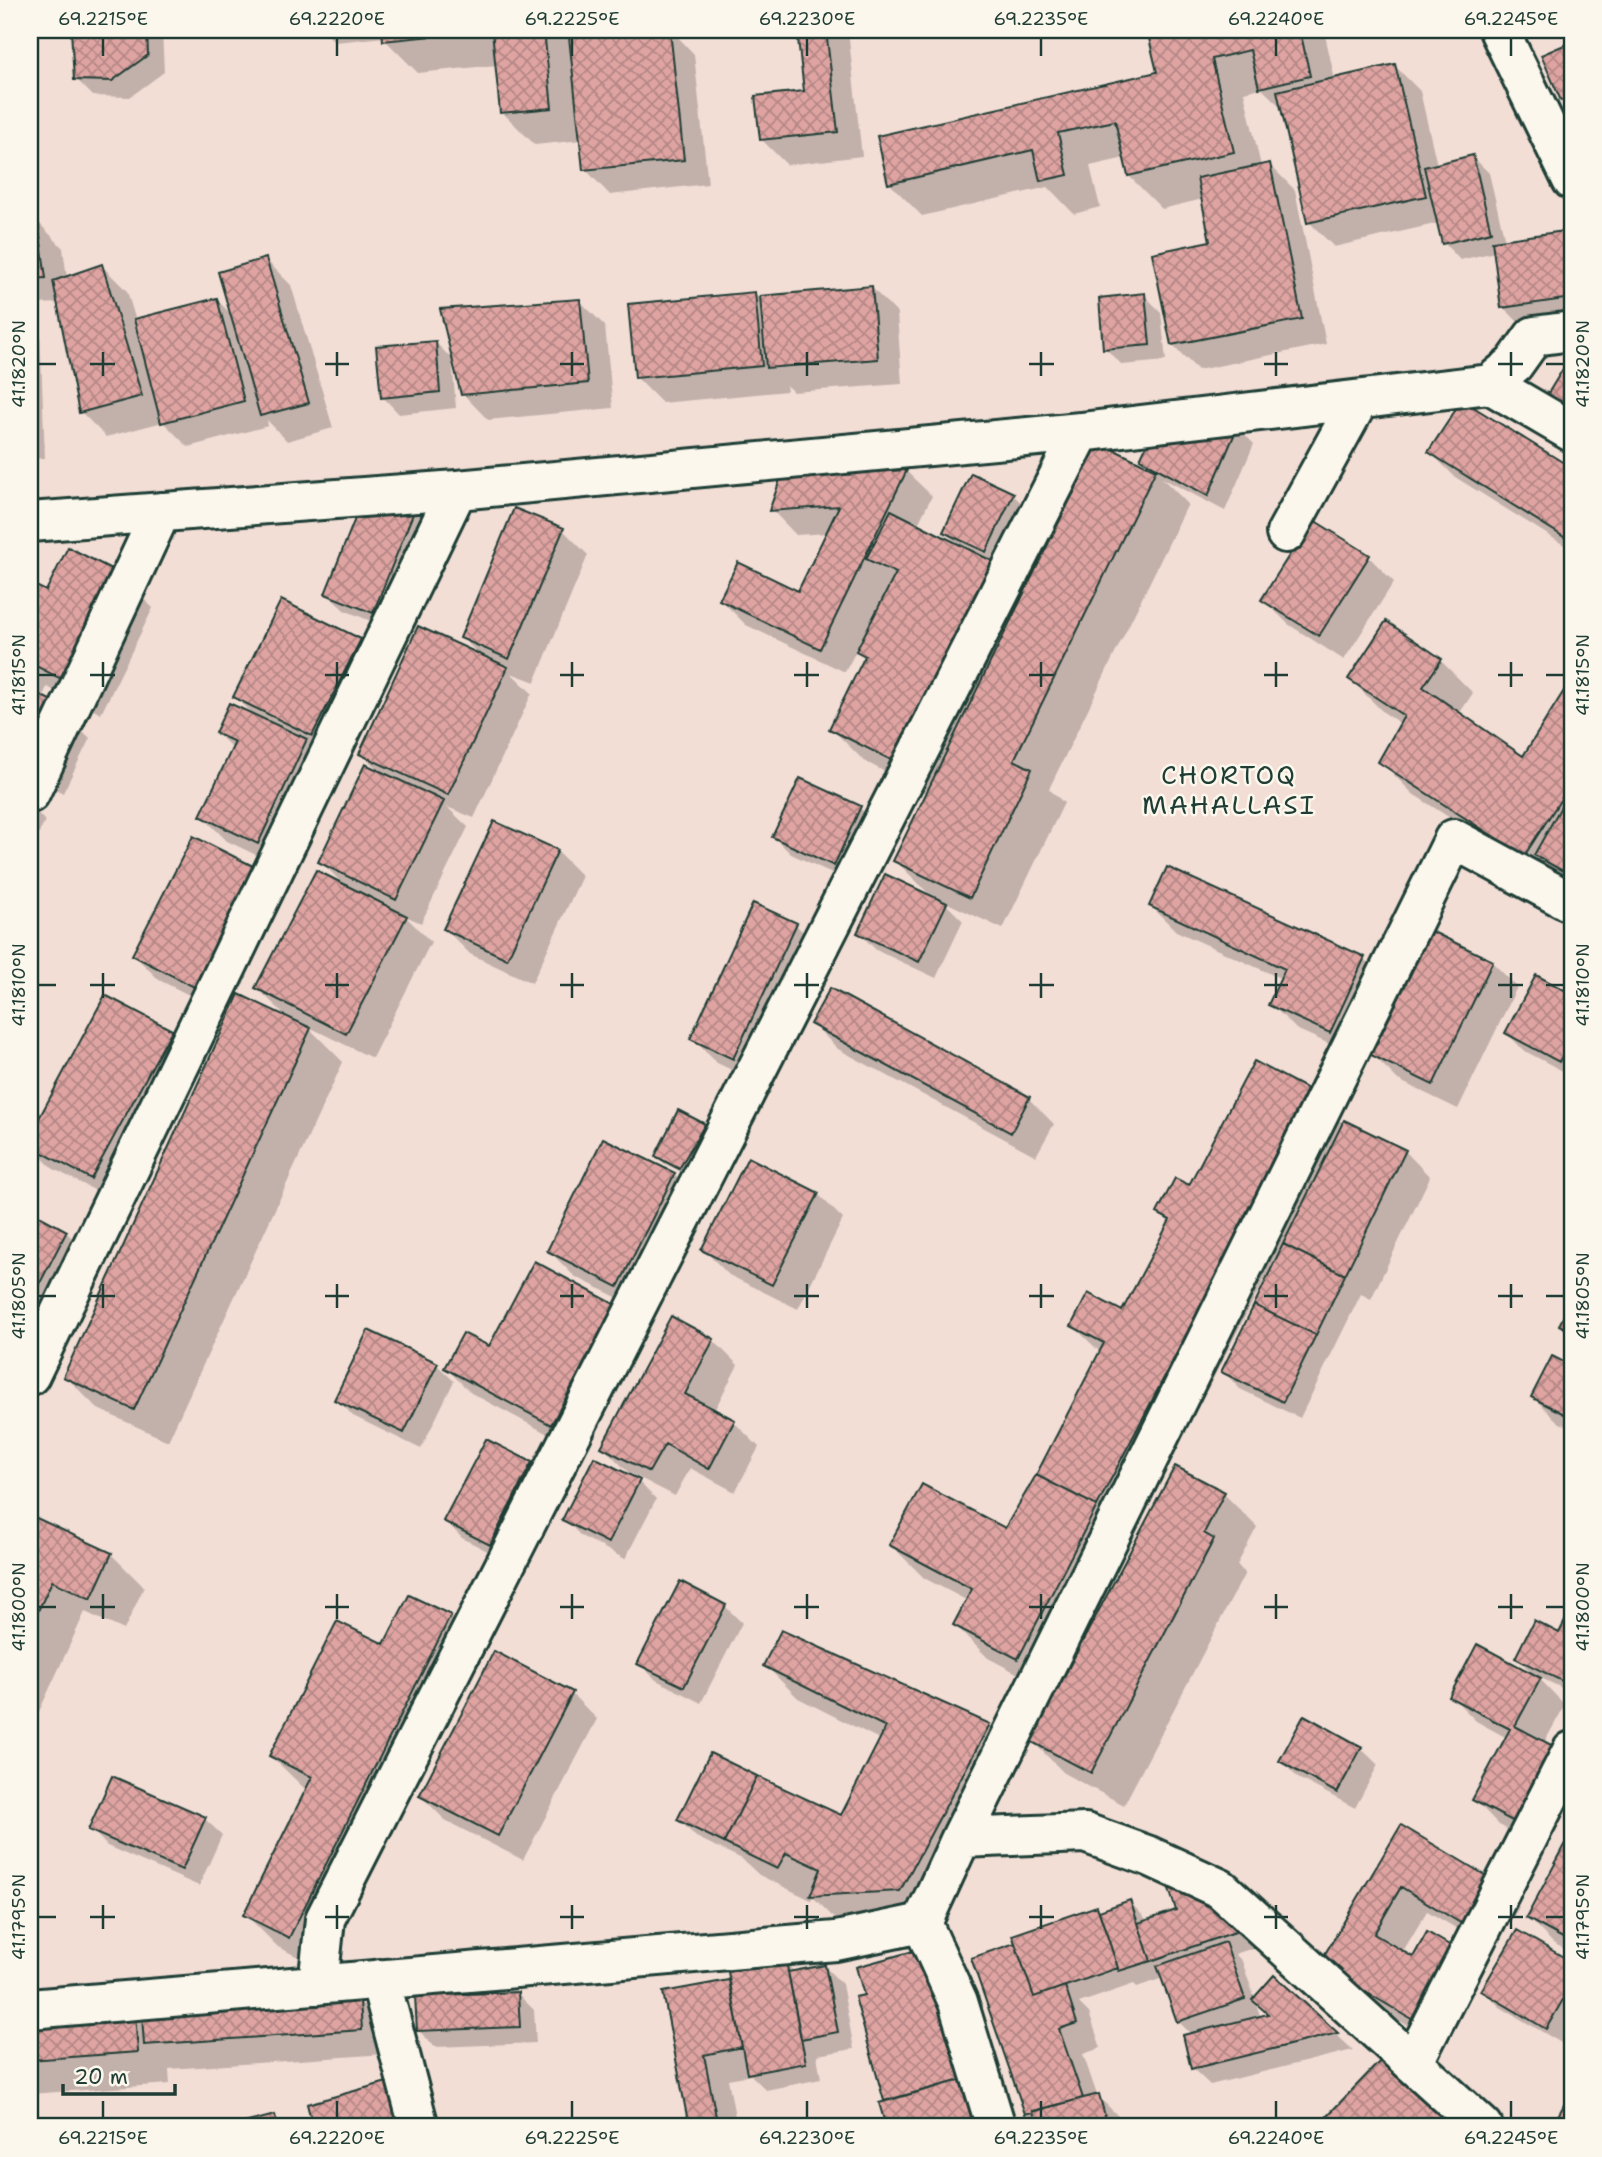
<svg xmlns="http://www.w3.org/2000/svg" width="1602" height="2157" viewBox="0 0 1602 2157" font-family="'Shantell Sans',sans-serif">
<defs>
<pattern id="building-cross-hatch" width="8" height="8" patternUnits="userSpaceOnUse" patternTransform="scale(1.75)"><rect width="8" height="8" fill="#dfa4a2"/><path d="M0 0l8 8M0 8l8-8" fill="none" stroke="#b48785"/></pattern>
</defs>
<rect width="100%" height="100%" fill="#f3ded6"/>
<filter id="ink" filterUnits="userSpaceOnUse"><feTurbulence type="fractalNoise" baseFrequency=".0143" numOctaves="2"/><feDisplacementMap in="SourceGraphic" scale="14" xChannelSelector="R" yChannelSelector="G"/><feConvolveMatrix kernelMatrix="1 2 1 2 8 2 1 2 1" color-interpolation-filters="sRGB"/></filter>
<g filter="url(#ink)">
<path fill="#0003" fill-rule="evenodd" d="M72 30H162L164 72 130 97 93 96 76 79Z
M323 30H701V34L677 36 694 54 708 184 610 195 585 169 582 140 535 145 502 112 497 65 418 73 385 40V37L335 42Z
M799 30H848L862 156 787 165 762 140 806 92Z
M1149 30H1324L1335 80 1395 66 1420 91 1437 165 1473 157 1489 173 1505 241 1572 232V317L1520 324 1503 307 1495 252 1460 260 1444 243 1439 223 1334 247 1309 222 1283 109 1261 88 1244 92 1261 166 1270 165 1295 190 1326 344 1198 370 1172 345 1212 242 1203 199 1162 209 1129 176 1125 158 1090 166 1100 207 1074 214 1048 187 922 216 889 183 1159 73Z
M1571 44 1572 46V110L1562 100Z
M38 222 63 248 67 278 102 266 127 291 136 321 217 300 233 316 266 260 291 285 333 428 287 441 267 420 268 426 188 447 163 422 106 437 81 412 59 303 39 304 45 458 30 459V223Z
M872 288 897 313 902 384 793 392 786 385 787 391 662 403 637 378 755 294 762 301Z
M1144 295 1161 312 1166 361 1122 365 1105 348Z
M580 301 605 326 613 408 488 420 463 394Z
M435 342 452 359 456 408 399 414 383 397Z
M1462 403 1572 470V550L1455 477 1430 452Z
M1237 427 1254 444 1225 511 1162 478 1188 504 1049 789 1064 803 1003 929 943 901 963 921 936 978 876 950 859 933 932 897 896 861 928 794 864 761 831 728 866 658 857 649 845 672 746 625 721 600 798 594 828 533 796 535 772 510 782 479 907 472 932 496 917 526 959 546 945 532 1013 495 1030 511 1003 568 992 563 1025 596 1153 470 1142 459Z
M417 506 433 522 390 629 344 610 327 594Z
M563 530 588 555 535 682 511 673 532 693 474 818 447 807 468 827 421 923 405 916 431 942 372 1058 307 1026 343 1062 168 1441 98 1409 65 1376 288 1018 257 988 344 885 320 861 380 772 361 753 480 655 462 638Z
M1369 557 1394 582 1344 660 1288 624 1263 599Z
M120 576 153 608 101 714 47 687 42 698 57 705 90 738 63 793 30 776V585L47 594Z
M360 640 385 665 283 868 227 841 202 816 234 750 217 733 253 715 235 697Z
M1440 660 1473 693 1459 714 1523 759 1572 681V886L1557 887 1413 794 1380 761 1401 724 1383 712 1350 679Z
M800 780 860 808 877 825 851 882 791 854 774 837Z
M30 805 45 821 36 839 30 836Z
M557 851 582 876 532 983 470 954 445 929Z
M279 894 219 1010 159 980 134 955Z
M1151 906 1364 959 1389 984 1356 1056 1296 1029 1271 1004 1282 979 1176 931Z
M796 925 821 950 759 1083 717 1063 692 1038Z
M1492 962 1517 987 1458 1109 1398 1080 1373 1055Z
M1537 977 1572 996V1076L1523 1050 1507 1033Z
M831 991 1029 1099 1054 1124 1036 1156 838 1049 813 1024Z
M106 997 170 1032 196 1057 117 1202 52 1168 30 1145V1138Z
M1311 1093 1344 1125 1405 1151 1430 1177 1371 1299 1361 1294 1300 1418 1240 1389 1224 1372 1268 1280 1265 1278 1051 1691 988 1658 955 1625 968 1601 924 1578 891 1545 1005 1531 1037 1476 1101 1353 1073 1326 1123 1313 1170 1223 1159 1212Z
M704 1125 712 1133 688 1175 665 1164 657 1156Z
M674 1174 699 1200 644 1311 574 1276 549 1251Z
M818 1194 843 1219 798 1309 729 1275 704 1250Z
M30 1213 66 1232 91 1257 30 1373Z
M614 1306 576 1449 471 1393 446 1368 490 1348Z
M713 1340 738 1365 714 1411 734 1422 759 1447 735 1492 690 1468 675 1496 628 1472 603 1447Z
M1553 1358 1572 1368V1429L1558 1422 1533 1397Z
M437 1365 454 1381 421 1449 353 1416 337 1399Z
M487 1441 531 1464 548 1481 507 1561 462 1538 445 1521Z
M595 1459 639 1482 656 1499 625 1559 581 1536 564 1519Z
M1175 1468 1224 1494 1257 1527 1237 1565 1245 1573 1124 1805 1065 1774 1032 1741Z
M30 1517 111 1554 144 1587 124 1630 85 1612 30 1731Z
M725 1606 742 1623 701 1703 656 1680 639 1663Z
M1572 1611V1693L1537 1676 1565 1705 1544 1743 1572 1765V1797L1545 1848 1499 1825 1474 1799 1507 1738 1476 1721 1451 1696 1536 1677 1517 1658 1560 1635Z
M450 1617 483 1650 322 1969 278 1947 245 1914 307 1791 271 1756 385 1647Z
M765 1665 989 1725 1022 1758 933 1923 844 1928 813 1897 811 1900 759 1875 742 1859 696 1837 679 1820 842 1817 881 1740 798 1698Z
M572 1694 597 1719 523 1860 446 1821 421 1796Z
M1304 1718 1361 1748 1378 1765 1355 1808 1298 1778 1281 1761Z
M205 1819 222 1835 199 1886 107 1846 91 1829Z
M1401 1828 1494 1882 1519 1907 1493 1950 1427 1911 1402 1953 1413 1959 1455 1950 1480 1975 1439 2044 1346 1989Z
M1572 1836V1953L1553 1943 1528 1918Z
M1130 1902 1148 1921 1240 1931 1256 1947 1235 1954 1242 1961 1255 1999 1274 1977 1353 2050 1210 2085 1193 2069 1185 2037 1192 2035 1178 2021 1163 1978 1137 1987 1134 1984 1079 2003 1089 2013 1101 2048 1083 2054 1097 2095 1123 2121 1125 2127H1039L1026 2113 1014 1945 1096 1908 1100 1912ZM1255 2001 1270 2015 1261 2018Z
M1518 1932 1572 1964V2029L1563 2044 1500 2007 1483 1990Z
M923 1950 992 2127H888L881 2104 887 2102 857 1999 866 1996Z
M785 1963 795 1972 825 1967 842 1984 854 2049 817 2055 821 2079 766 2090 751 2075 728 2079 737 2127H690L665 1994 729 1982 732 1985Z
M518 1994 534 2010 536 2043 435 2047 418 2030Z
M360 2002 385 2027 386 2054 169 2069 170 2084 30 2094V2023L134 2016 144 2026Z
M1383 2060 1450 2125 1454 2127H1337L1327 2118Z
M386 2084 411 2110 416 2127H315L309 2105Z
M274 2117 284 2127H247L246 2125Z"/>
<path fill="url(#building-cross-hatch)" stroke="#1f3d34" stroke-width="2" d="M71 30H147L148 55 112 81 74 80Z
M382 30H544L552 108 500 113 492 30 383 41Z
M641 30H670L684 160 583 170 569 37Z
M797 30H826L838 132 760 140 755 96 804 91Z
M1147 30H1300L1310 76 1259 88 1250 50 1212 59 1234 152 1128 176 1115 121 1058 133 1068 175 1040 181 1033 150 888 184 877 136 1157 72Z
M1571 42 1572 96 1561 101 1541 55Z
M1395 64 1426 196 1307 223 1277 91Z
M1473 155 1491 232 1442 244 1424 167Z
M1270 163 1302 319 1171 345 1152 253 1210 241 1197 178Z
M30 221H38L46 278 30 279Z
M1572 230V298L1501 308 1492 241Z
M266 258 309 403 260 416 218 272Z
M102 264 142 396 79 413 53 281Z
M872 286 878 359 766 368 760 296Z
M755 292 762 366 635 378 628 304Z
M1145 293 1150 345 1103 349 1099 298Z
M217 298 244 401 161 423 134 319Z
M580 299 588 383 461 395 440 309Z
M436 341 440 392 381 398 376 346Z
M1572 354V417L1544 400Z
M1462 400 1572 468V542L1428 452Z
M1238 426 1208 496 1140 459 1148 442Z
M1098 442 1156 470 1014 760 1032 769 970 898 893 861Z
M907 470 820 649 719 600 738 562 798 591 839 506 769 511 781 477Z
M971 473 1014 493 986 552 943 532Z
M417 504 373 613 325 594 360 506Z
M514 508 564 528 509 659 460 638Z
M891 510 994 562 893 761 829 729 865 656 856 651 896 573 866 559Z
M1312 519 1370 555 1319 636 1261 600Z
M68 547 121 574 67 682 30 663V583L46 591Z
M281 600 361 639 312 736 233 697Z
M1386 621 1442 659 1423 687 1523 756 1572 678V782L1524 856 1378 762 1404 716 1348 679Z
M418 626 508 667 448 795 359 754Z
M30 690 58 704 30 761Z
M229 703 307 739 258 844 200 816 235 742 215 733Z
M365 764 444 801 396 900 318 862Z
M800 778 861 806 834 866 772 837Z
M1562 805 1572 811V876L1534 855Z
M494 821 558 850 507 959 443 929Z
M193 836 255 867 194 987 132 955Z
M1167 867 1365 957 1330 1033 1268 1005 1285 969 1149 906Z
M316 870 407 916 346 1034 255 988Z
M885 874 947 903 919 962 857 933Z
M753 903 797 923 733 1059 690 1039Z
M1431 931 1493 961 1433 1085 1371 1055Z
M1536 975 1572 994V1039L1559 1062 1505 1033Z
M830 988 1030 1097 1011 1133 810 1024Z
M239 994 311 1028 134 1410 63 1377Z
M105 995 172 1030 91 1179 30 1146V1135Z
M1254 1061 1313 1092 1097 1506 1036 1475 1104 1343 1071 1326 1088 1293 1122 1311 1170 1220 1157 1213 1175 1178 1189 1185Z
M678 1110 705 1124 679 1169 655 1156Z
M1344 1120 1406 1150 1345 1275 1283 1244Z
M603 1138 675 1173 618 1287 547 1251Z
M748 1157 819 1193 772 1285 701 1250Z
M30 1211 67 1231 30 1302Z
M1283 1244 1345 1275 1316 1335 1254 1305Z
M534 1261 616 1305 551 1425 444 1368 463 1333 489 1346Z
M1572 1300V1332L1559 1325Z
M1254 1305 1316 1335 1283 1402 1221 1372Z
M671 1316 714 1339 685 1394 735 1420 709 1469 665 1444 649 1472 601 1447Z
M368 1330 438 1363 404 1433 334 1400Z
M1552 1356 1572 1366V1418L1531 1397Z
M486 1439 532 1462 490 1545 443 1521Z
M594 1457 640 1480 608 1543 562 1520Z
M1175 1466 1225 1492 1204 1533 1214 1539 1091 1773 1030 1741Z
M1036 1475 1097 1506 1018 1659 953 1625 972 1589 889 1545 922 1484 1005 1528Z
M30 1515 112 1553 91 1599 52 1581 30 1628Z
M680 1581 726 1605 684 1687 637 1664Z
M409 1595 451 1615 289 1938 243 1915 312 1777 269 1756 337 1621 384 1644Z
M1572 1607V1686L1515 1658 1534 1620 1559 1633Z
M781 1630 990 1724 900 1891 810 1896 821 1869 786 1853 777 1869 724 1843 757 1776 841 1815 886 1727 763 1666Z
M1477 1644 1541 1678 1515 1726 1559 1749 1520 1825 1472 1800 1510 1729 1449 1697Z
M494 1651 573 1692 498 1836 419 1796Z
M1304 1715 1362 1747 1337 1793 1279 1761Z
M710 1753 757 1776 724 1843 677 1820Z
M112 1776 206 1817 182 1870 88 1830Z
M1401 1825 1495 1881 1467 1927 1401 1887 1374 1934 1413 1957 1427 1932 1456 1949 1413 2020 1319 1964Z
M1572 1832V1943L1526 1918Z
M1186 1880 1241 1930 1151 1961 1138 1923 1176 1910 1168 1886Z
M1130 1900 1151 1961 1119 1971 1099 1911Z
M1097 1906 1118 1968 1034 1997 1012 1935Z
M1517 1930 1572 1962V1984L1546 2029 1481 1991Z
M1225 1942 1245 1999 1177 2022 1157 1966Z
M1015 1943 1034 1997 1065 1986 1077 2023 1059 2029 1083 2098 1025 2114 971 1958Z
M924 1948 961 2080 884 2101 855 1997 864 1995 856 1967Z
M786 1961 806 2063 747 2074 728 1972Z
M825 1965 838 2032 801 2039 788 1972Z
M1274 1975 1338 2033 1191 2069 1183 2035 1268 2014 1252 2000Z
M729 1980 742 2047 704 2055 718 2127H689L663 1992Z
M518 1992 520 2027 417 2031 415 1996Z
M360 2000 362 2030 144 2045 142 2016Z
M135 2014 138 2052 30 2060V2022Z
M1383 2058 1449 2122 1444 2127H1334L1325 2118Z
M961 2080 975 2127H886L879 2103Z
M387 2082 399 2127H313L307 2104Z
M1572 2090V2127H1552Z
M1099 2094 1108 2127H1037L1033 2111Z
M275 2115 278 2127H245L244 2123Z"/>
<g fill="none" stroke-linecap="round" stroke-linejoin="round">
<defs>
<path id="minor" d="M1499 30 1572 180
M1490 384 1572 432
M30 522 457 490 1081 432 1490 384 1514 364 1534 336 1572 331
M1286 533 1359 400
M30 793 161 512
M30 1375 457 490
M961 1838 1085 1833 1149 1856 1221 1889 1483 2127
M380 1979 419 2127
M318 1985 325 1919 1081 432
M30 2009 836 1941 922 1923
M1413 2063 1572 1751
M996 2127 958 2002 922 1923 961 1838 1454 839 1572 903"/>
</defs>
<use href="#minor" stroke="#1f3d34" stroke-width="44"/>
<use href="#minor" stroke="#fbf7ec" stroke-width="38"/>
</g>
</g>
<path fill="none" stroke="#1f3d34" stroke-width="2.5" d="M103 38V56M337 38V56M572 38V56M807 38V56M1041 38V56M1276 38V56M1511 38V56M103 352V376M337 352V376M572 352V376M807 352V376M1041 352V376M1276 352V376M1511 352V376M38 364H56M90 364H115M325 364H349M560 364H584M794 364H819M1029 364H1054M1264 364H1288M1498 364H1523M1546 364H1564M103 662V687M337 662V687M572 662V687M807 662V687M1041 662V687M1276 662V687M1511 662V687M38 675H56M90 675H115M325 675H349M560 675H584M794 675H819M1029 675H1054M1264 675H1288M1498 675H1523M1546 675H1564M103 973V998M337 973V998M572 973V998M807 973V998M1041 973V998M1276 973V998M1511 973V998M38 985H56M90 985H115M325 985H349M560 985H584M794 985H819M1029 985H1054M1264 985H1288M1498 985H1523M1546 985H1564M103 1284V1308M337 1284V1308M572 1284V1308M807 1284V1308M1041 1284V1308M1276 1284V1308M1511 1284V1308M38 1296H56M90 1296H115M325 1296H349M560 1296H584M794 1296H819M1029 1296H1054M1264 1296H1288M1498 1296H1523M1546 1296H1564M103 1594V1619M337 1594V1619M572 1594V1619M807 1594V1619M1041 1594V1619M1276 1594V1619M1511 1594V1619M38 1607H56M90 1607H115M325 1607H349M560 1607H584M794 1607H819M1029 1607H1054M1264 1607H1288M1498 1607H1523M1546 1607H1564M103 1905V1929M337 1905V1929M572 1905V1929M807 1905V1929M1041 1905V1929M1276 1905V1929M1511 1905V1929M38 1917H56M90 1917H115M325 1917H349M560 1917H584M794 1917H819M1029 1917H1054M1264 1917H1288M1498 1917H1523M1546 1917H1564M103 2101V2118M337 2101V2118M572 2101V2118M807 2101V2118M1041 2101V2118M1276 2101V2118M1511 2101V2118"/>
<g text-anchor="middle" stroke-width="5" stroke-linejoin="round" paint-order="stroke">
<g font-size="26" letter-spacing="2" fill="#1f3d34" stroke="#fbf7ec">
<text x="1229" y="784">CHORTOQ<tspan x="1229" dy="30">MAHALLASI</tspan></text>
</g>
</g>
<rect width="1602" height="2157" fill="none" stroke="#fbf7ec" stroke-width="77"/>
<path d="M63 2084v10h112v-10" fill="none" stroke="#1f3d34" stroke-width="3.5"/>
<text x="74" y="2084" font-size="21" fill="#1f3d34" stroke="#fbf7ec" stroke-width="5" paint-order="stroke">20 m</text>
<rect x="38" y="38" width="1526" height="2080" fill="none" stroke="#1f3d34" stroke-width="2.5"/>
<g font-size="18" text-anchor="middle" fill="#1f3d34">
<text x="103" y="25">69.2215°E</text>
<text x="337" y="25">69.2220°E</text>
<text x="572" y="25">69.2225°E</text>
<text x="807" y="25">69.2230°E</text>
<text x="1041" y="25">69.2235°E</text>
<text x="1276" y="25">69.2240°E</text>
<text x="1511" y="25">69.2245°E</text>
<text transform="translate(19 364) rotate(-90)" y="6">41.1820°N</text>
<text transform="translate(1583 364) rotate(-90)" y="6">41.1820°N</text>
<text transform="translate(19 675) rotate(-90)" y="6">41.1815°N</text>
<text transform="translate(1583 675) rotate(-90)" y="6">41.1815°N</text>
<text transform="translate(19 985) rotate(-90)" y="6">41.1810°N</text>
<text transform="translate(1583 985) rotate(-90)" y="6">41.1810°N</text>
<text transform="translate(19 1296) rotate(-90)" y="6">41.1805°N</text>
<text transform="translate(1583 1296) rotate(-90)" y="6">41.1805°N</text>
<text transform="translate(19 1607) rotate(-90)" y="6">41.1800°N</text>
<text transform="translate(1583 1607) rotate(-90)" y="6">41.1800°N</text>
<text transform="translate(19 1917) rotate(-90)" y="6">41.1795°N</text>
<text transform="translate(1583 1917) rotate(-90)" y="6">41.1795°N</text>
<text x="103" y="2144">69.2215°E</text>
<text x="337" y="2144">69.2220°E</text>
<text x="572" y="2144">69.2225°E</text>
<text x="807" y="2144">69.2230°E</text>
<text x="1041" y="2144">69.2235°E</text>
<text x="1276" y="2144">69.2240°E</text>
<text x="1511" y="2144">69.2245°E</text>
</g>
</svg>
